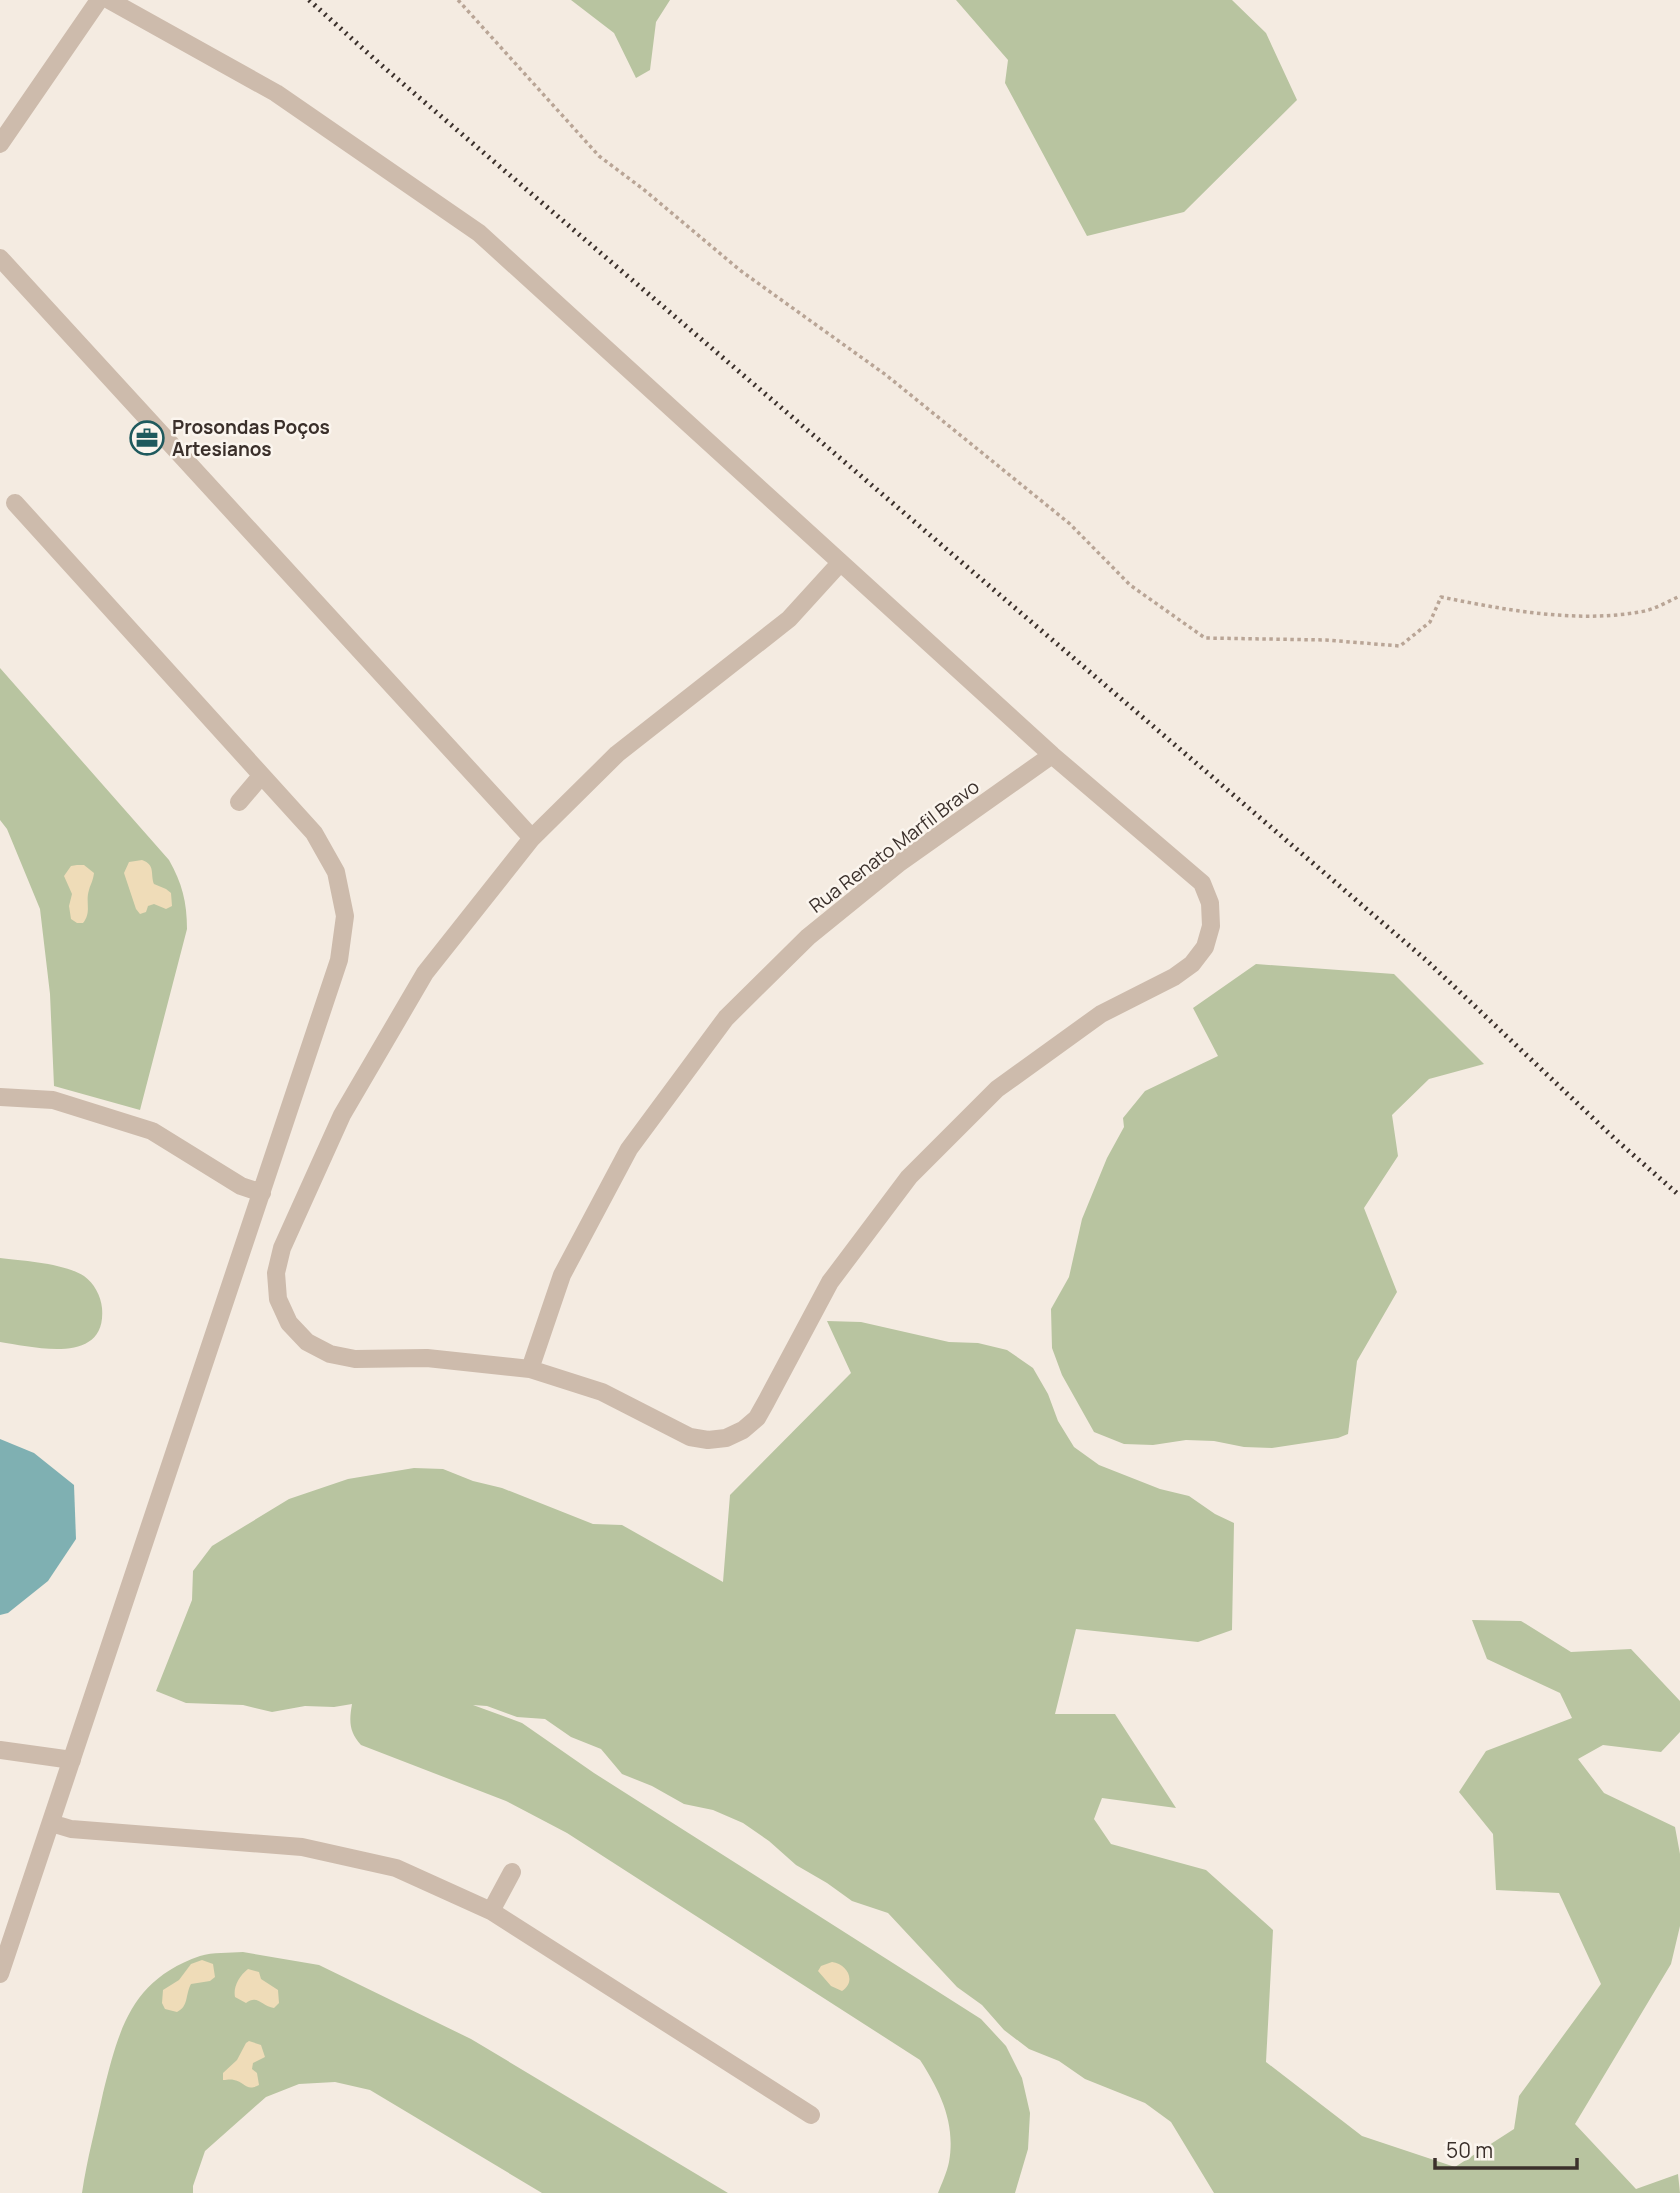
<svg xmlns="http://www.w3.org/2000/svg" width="1680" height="2193" viewBox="0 0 1680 2193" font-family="Manrope,sans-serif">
<rect width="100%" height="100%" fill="#f4ebe1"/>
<path fill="#b8c4a0" d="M571 0H670L656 22 650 70 636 78 614 33Z
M956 0H1232L1266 33 1297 100 1184 212 1087 236 1005 83 1008 60Z
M0 668 169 860C182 883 187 902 187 929L140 1110 54 1086 50 994 40 909 7 829 0 820Z
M1256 964 1394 974 1484 1064 1429 1079 1392 1115 1398 1156 1364 1208 1397 1292 1357 1361 1348 1434 1338 1438 1272 1448 1244 1447 1214 1441 1186 1440 1153 1445 1124 1444 1094 1432 1062 1375 1052 1348 1051 1309 1069 1277 1082 1219 1107 1158 1124 1127 1123 1118 1145 1091 1218 1056 1193 1008Z
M0 1258C24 1261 63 1263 84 1276 94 1283 101 1296 102 1308 107 1366 34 1347 0 1342Z
M827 1321 861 1322 949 1342 978 1343 1007 1350 1033 1368 1048 1394 1058 1421 1074 1447 1099 1465 1160 1489 1189 1496 1215 1514 1234 1523 1232 1630 1198 1642 1076 1629 1055 1714H1115L1176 1808 1102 1798 1094 1819 1111 1844 1206 1870 1273 1930 1266 2062 1362 2136 1455 2167 1514 2129 1519 2096 1601 1984 1559 1893 1496 1890 1493 1834 1459 1792 1486 1751 1572 1718 1560 1693 1487 1659 1472 1620 1521 1621 1571 1652 1631 1649 1680 1701V1732L1661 1752 1603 1745 1578 1759 1604 1793 1675 1827 1680 1854V1926L1671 1964 1575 2124 1636 2189 1678 2174 1680 2193H1214L1171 2122 1145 2103 1085 2079 1059 2061 1029 2049 1004 2030 982 2005 957 1987 888 1913 852 1901 827 1883 796 1865 769 1841 743 1823 713 1810 684 1804 652 1786 622 1774 601 1749 571 1737 545 1719 517 1717 487 1706 473 1705 522 1723 594 1773 981 2019 1006 2046 1022 2078 1030 2113 1028 2149 1015 2193H938C942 2183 947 2172 949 2162 956 2123 940 2091 920 2060L567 1833 506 1801 361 1745C349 1732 349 1721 352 1704L334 1707 305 1706 272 1712 243 1705 186 1703 156 1691 192 1600 193 1571 212 1546 289 1499 348 1479 414 1468 443 1469 473 1481 502 1488 593 1524 622 1525 723 1582 730 1495 851 1373Z
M243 1952 319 1965 471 2039 728 2193H542L370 2090 335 2082 299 2084 266 2097 205 2151 193 2186V2193H82C87 2159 96 2126 103 2093 119 2029 131 1980 200 1956 213 1952 229 1953 243 1952Z"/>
<path fill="#efdcb8" d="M142 860C156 865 150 874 154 884L166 889 171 893 172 906 166 909 154 904 148 906 146 912 140 914 136 909 124 873 129 862Z
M77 865H84L94 873C93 881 91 883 89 890 85 902 92 912 83 923H77L71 919 69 906 72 894 64 876 71 866Z
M202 1960 213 1964 215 1977 210 1981 191 1984C185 1995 189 2006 177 2012L165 2009 162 2003 163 1990 179 1980 191 1964Z
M832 1962C847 1964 857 1981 842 1991L831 1986 818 1971 821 1966Z
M248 1969 259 1972 261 1979 278 1990 279 2003 274 2008C262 2007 258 1994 246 2003L235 1997C233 1987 239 1976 248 1969Z
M249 2041 261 2045 265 2057 253 2063 252 2069 257 2073 259 2085C246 2092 245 2082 234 2080 230 2079 227 2080 223 2080V2073L237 2060 246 2043Z"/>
<path fill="#7fb0b2" d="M0 1439 34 1453 74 1485 76 1539 48 1581 8 1613 0 1615Z"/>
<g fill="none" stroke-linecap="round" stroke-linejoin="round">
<path stroke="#b9a596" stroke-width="3.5" stroke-dasharray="3.5 3.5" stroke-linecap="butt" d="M458 0 599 156 643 189 741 271 886 375 1070 524 1130 585 1205 638 1326 640 1400 646 1430 622 1441 597C1506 610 1578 624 1645 611 1657 608 1669 601 1680 596"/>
<path stroke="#cdbbac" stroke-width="18" d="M109 0 276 93 479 233 1052 755 1202 883 1210 903 1211 926 1205 947 1192 964 1174 977 1101 1014 997 1089 909 1177 830 1282 766 1402 757 1418 743 1430 726 1438 708 1440 690 1437 602 1392 530 1369 427 1358 355 1359 330 1354 307 1342 289 1323 278 1299 276 1273 282 1248 342 1115 425 973 532 838 617 754 789 619 840 563
M0 144 99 0
M0 258 532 838
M239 802 261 776
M0 1097 53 1100 152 1131 241 1186 262 1193
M530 1369 562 1275 629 1149 726 1018 808 937 898 864 1052 755
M0 1750 72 1760
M51 1823 71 1829 302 1847 396 1868 491 1911 811 2115
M491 1911 512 1872
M0 1974 339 960 345 916 336 872 314 833 15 503"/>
<path stroke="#3b302b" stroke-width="5" stroke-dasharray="2 5" stroke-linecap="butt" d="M309 0 380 64 1426 960 1615 1139 1680 1196"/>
</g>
<defs>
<symbol id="office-ring" viewBox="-11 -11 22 22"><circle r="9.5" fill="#fbf5ee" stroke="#1f5a5e" stroke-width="1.5"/><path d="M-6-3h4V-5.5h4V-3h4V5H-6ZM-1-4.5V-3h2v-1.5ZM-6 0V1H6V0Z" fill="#1f5a5e"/></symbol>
</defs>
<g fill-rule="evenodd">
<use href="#office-ring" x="128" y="419" width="38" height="38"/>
</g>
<g text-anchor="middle" stroke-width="5" stroke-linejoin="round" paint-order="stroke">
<g font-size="19" font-weight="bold" fill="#3b302b" stroke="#fbf5ee" text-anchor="start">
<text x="172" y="434">Prosondas Poços<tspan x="172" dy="22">Artesianos</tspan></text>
</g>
<g font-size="19" fill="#3b302b" stroke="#fbf5ee">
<text transform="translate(894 846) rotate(-37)" y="7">Rua Renato Marfil Bravo</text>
</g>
</g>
<path d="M1435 2158v10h142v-10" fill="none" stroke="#3b302b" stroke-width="3.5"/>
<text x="1446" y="2158" font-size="21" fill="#3b302b" stroke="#fbf5ee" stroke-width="5" paint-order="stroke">50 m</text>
</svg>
